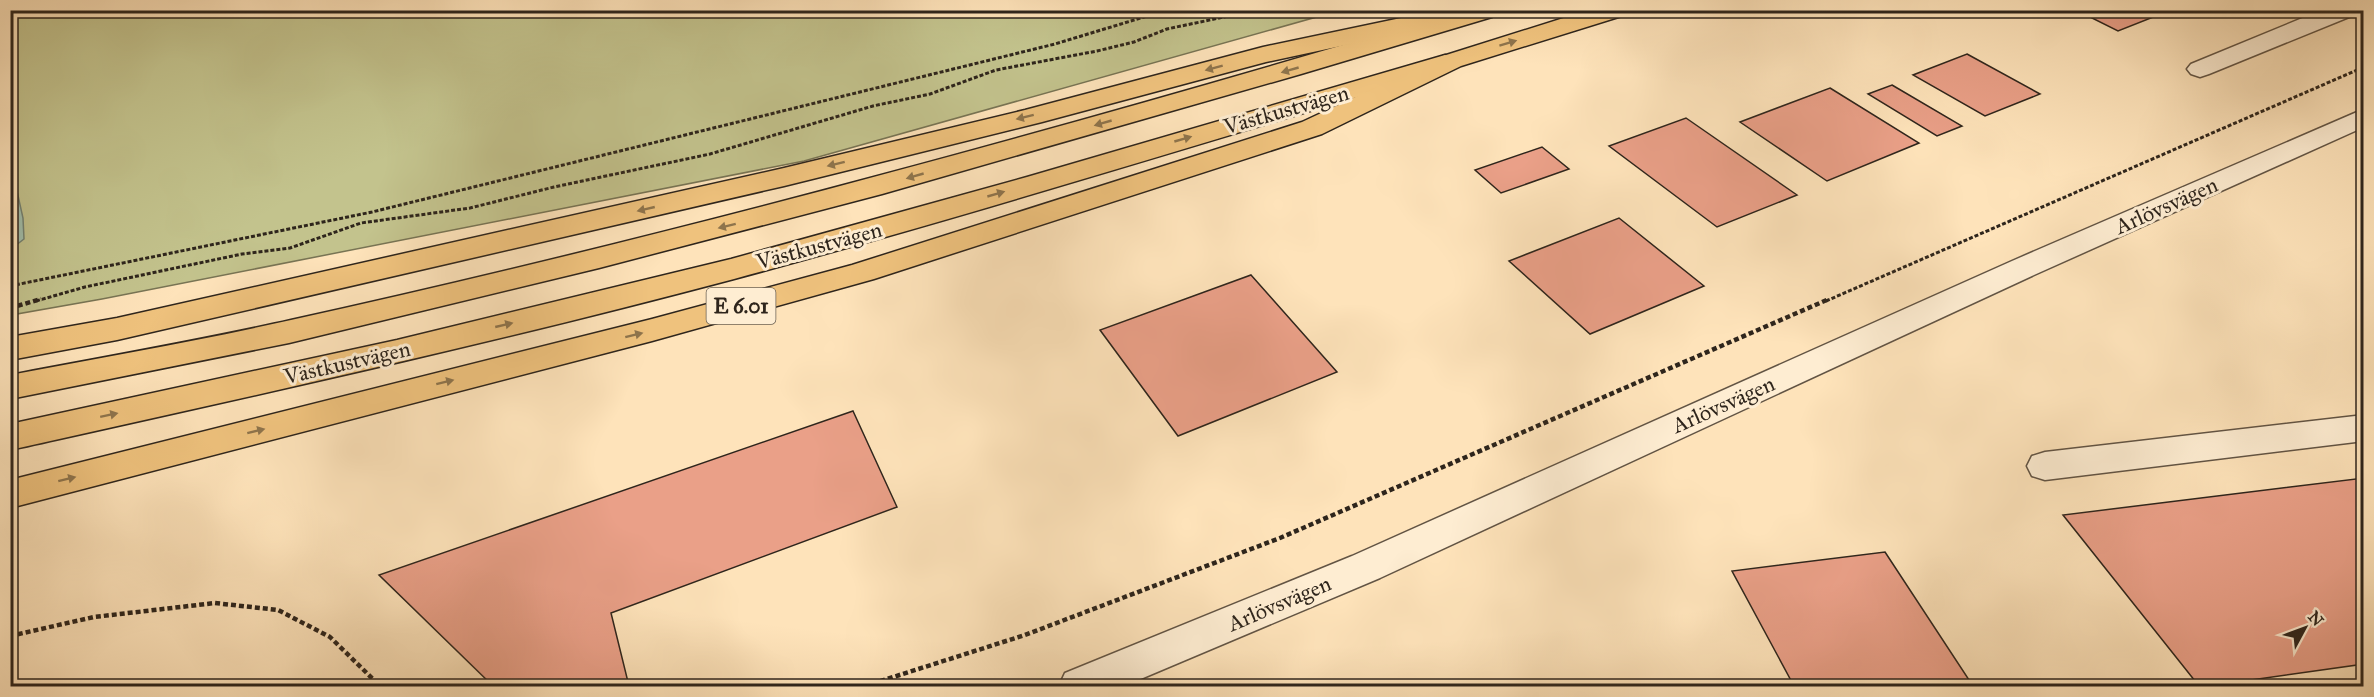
<svg xmlns="http://www.w3.org/2000/svg" width="2374" height="697" viewBox="0 0 2374 697" font-family="'IM FELL Great Primer',serif">
<rect width="100%" height="100%" fill="#fee3ba"/>
<filter id="stains"><feTurbulence type="fractalNoise" baseFrequency=".00333" numOctaves="4"/><feColorMatrix values="0 0 0 0 .2 0 0 0 0 .09 0 0 0 0 .02 0 0 0 .5 -.17"/></filter>
<radialGradient id="worn" r=".72"><stop offset=".6" stop-color="#630" stop-opacity="0"/><stop offset="1" stop-color="#630" stop-opacity=".3"/></radialGradient>
<path fill="#c3c38d" stroke="#787454" stroke-width="1.5" d="M11 11H1338L804 161 102 299 11 315Z"/>
<path fill="#a0beac" stroke="#728172" stroke-width="1.5" d="M11 164 23 218 24 239 11 249Z"/>
<path fill="#eaa088" stroke="#2e251c" stroke-width="1.5" d="M2076 10H2171L2118 31Z
M1967 54 2040 94 1985 116 1913 75Z
M1892 85 1962 126 1937 136 1868 94Z
M1830 88 1919 143 1827 181 1740 122Z
M1686 118 1797 195 1717 227 1609 146Z
M1542 147 1569 169 1501 193 1475 170Z
M1619 218 1704 286 1590 334 1509 261Z
M1251 275 1337 372 1178 436 1100 330Z
M853 411 897 507 611 613 629 686H493L379 575Z
M2364 478V664L2209 686H2199L2063 515Z
M1885 552 1973 686H1794L1732 571Z"/>
<g fill="none" stroke-linecap="round" stroke-linejoin="round">
<defs>
<path id="minor" d="M2322 10H2357L2354 15 2209 74 2200 77 2191 74 2187 69 2191 64Z
M2364 109V127L2034 275 1380 578 1124 686H1059L1065 673 1352 556 2012 261Z
M2364 415V441L2045 480 2032 476 2027 466 2032 456 2045 452Z"/>
<path id="major" d="M1462 10 1495 12 1492 17 1301 74 882 194 599 268 289 343 10 399V375C104 357 198 341 291 320 686 233 1075 125 1462 10Z
M1445 55 1454 58 1458 63 1454 68C1214 139 975 214 734 279 494 343 252 396 10 450V424L397 340 731 259 1027 177Z"/>
<path id="highway" d="M1439 10H1488L1485 15 1266 62 1042 122 784 186 117 340 10 360V337L117 318 784 168 1025 110 1263 47Z
M1589 10H1628L1625 15 1461 66 1322 134 874 279 652 341 10 508V480L652 319 852 265 1302 122 1443 56Z"/>
</defs>
<use href="#minor" stroke="#625444" stroke-width="3"/>
<use href="#major" stroke="#2e251c" stroke-width="3"/>
<use href="#highway" stroke="#2e251c" stroke-width="3"/>
<path stroke="#2e251c" stroke-width="3" stroke-dasharray="4 2" stroke-linecap="butt" d="M10 286 372 212 1055 44 1167 10
M36 301 85 287 242 254 290 248 361 223 470 208 554 187 710 154 873 106 930 94 996 70 1097 51 1134 42 1167 29 1257 10
M1826 301 2364 67"/>
<path stroke="#2e251c" stroke-width="4.5" stroke-dasharray="5 3" stroke-linecap="butt" d="M10 308 41 299
M10 636 94 617 215 603 278 610 330 637 380 686
M865 686 1025 635 1280 538 1829 299"/>
<use href="#minor" fill="#feedd2" fill-rule="evenodd"/>
<use href="#major" fill="#efc27d" fill-rule="evenodd"/>
<use href="#highway" fill="#efc27d" fill-rule="evenodd"/>
</g>
<defs><path id="oneway-solid" d="M-6-.8H1V-3.2L6.5 0L1 3.2V.8H-6Z" transform="scale(1.5)"/></defs>
<g fill="#8e744c">
<use href="#oneway-solid" transform="translate(1508 43) rotate(-17)"/>
<use href="#oneway-solid" transform="translate(1214 68) rotate(165)"/>
<use href="#oneway-solid" transform="translate(1290 70) rotate(164)"/>
<use href="#oneway-solid" transform="translate(1025 117) rotate(166)"/>
<use href="#oneway-solid" transform="translate(1103 123) rotate(164)"/>
<use href="#oneway-solid" transform="translate(1183 139) rotate(-16)"/>
<use href="#oneway-solid" transform="translate(836 164) rotate(166)"/>
<use href="#oneway-solid" transform="translate(915 176) rotate(164)"/>
<use href="#oneway-solid" transform="translate(996 194) rotate(-16)"/>
<use href="#oneway-solid" transform="translate(646 209) rotate(167)"/>
<use href="#oneway-solid" transform="translate(727 226) rotate(166)"/>
<use href="#oneway-solid" transform="translate(504 325) rotate(-13)"/>
<use href="#oneway-solid" transform="translate(634 335) rotate(-14)"/>
<use href="#oneway-solid" transform="translate(445 382) rotate(-14)"/>
<use href="#oneway-solid" transform="translate(109 415) rotate(-12)"/>
<use href="#oneway-solid" transform="translate(256 431) rotate(-14)"/>
<use href="#oneway-solid" transform="translate(67 479) rotate(-14)"/>
</g>
<g text-anchor="middle" stroke-width="6" stroke-linejoin="round" paint-order="stroke">
<rect fill="#feedd2" stroke="#6c6153" stroke-width="1.5" x="706.5" y="288" width="69" height="36" rx="4.5"/>
<g font-size="21" font-weight="bold" fill="#2e251c">
<text x="741" y="313">E 6.01</text>
</g>
<g font-size="22" fill="#2e251c" stroke="#feedd2">
<text transform="translate(1286 109) rotate(-16)" y="8">Västkustvägen</text>
<text transform="translate(2166 205) rotate(-24)" y="8">Arlövsvägen</text>
<text transform="translate(819 245) rotate(-15)" y="8">Västkustvägen</text>
<text transform="translate(347 362) rotate(-13)" y="8">Västkustvägen</text>
<text transform="translate(1723 404) rotate(-24)" y="8">Arlövsvägen</text>
<text transform="translate(1279 603) rotate(-23)" y="8">Arlövsvägen</text>
</g>
</g>
<rect width="2374" height="697" fill="none" stroke="#fee3ba" stroke-width="36"/>
<rect x="12" y="12" width="2350" height="673" fill="none" stroke="#2e251c" stroke-width="3"/>
<rect x="18" y="18" width="2338" height="661" fill="none" stroke="#2e251c" stroke-width="1.5"/>
<g transform="translate(2305 628) rotate(49)" stroke="#feedd2" stroke-width="4.5" paint-order="stroke">
<path d="M0-4.5L10 22L0 15L-10 22Z" fill="#2e251c"/>
<text y="-9" font-size="16" font-weight="bold" text-anchor="middle" fill="#2e251c">N</text>
</g>
<rect width="100%" height="100%" filter="url(#stains)"/>
<rect width="100%" height="100%" fill="url(#worn)"/>
</svg>
